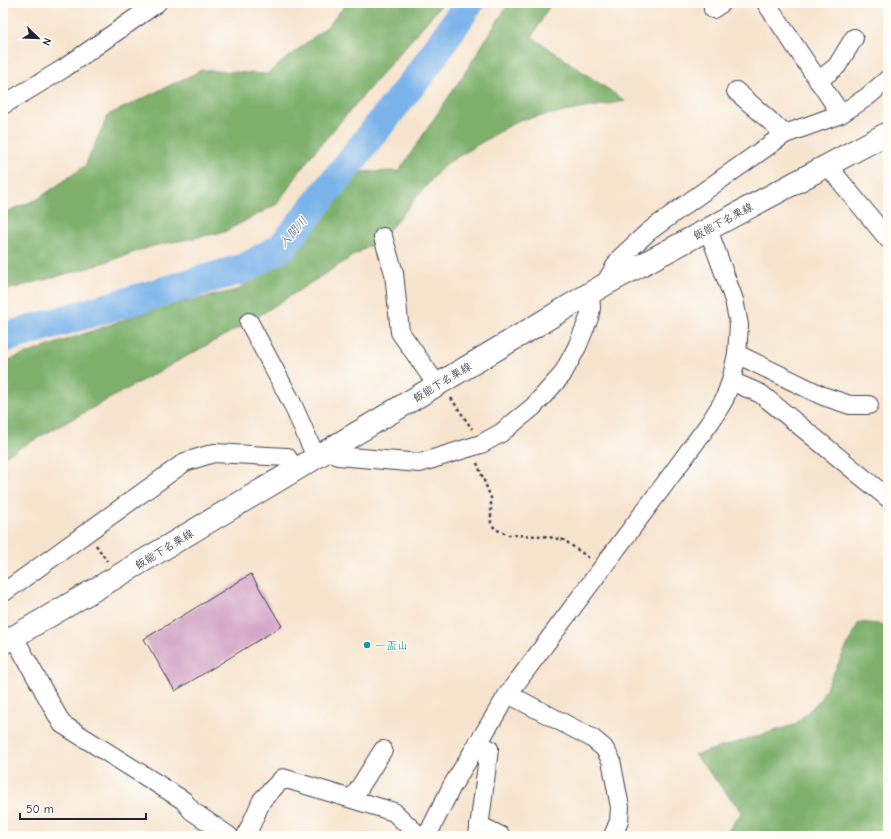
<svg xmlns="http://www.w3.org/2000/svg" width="891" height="839" viewBox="0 0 891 839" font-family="'Comic Neue','Klee One',sans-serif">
<rect width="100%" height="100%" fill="#fdfcf7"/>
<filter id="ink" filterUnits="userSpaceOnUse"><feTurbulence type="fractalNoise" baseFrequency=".025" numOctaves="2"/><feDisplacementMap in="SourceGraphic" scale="8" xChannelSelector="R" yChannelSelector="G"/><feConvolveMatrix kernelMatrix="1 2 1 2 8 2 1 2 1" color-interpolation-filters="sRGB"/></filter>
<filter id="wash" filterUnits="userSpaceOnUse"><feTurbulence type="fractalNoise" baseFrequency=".012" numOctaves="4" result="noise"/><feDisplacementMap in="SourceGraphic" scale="16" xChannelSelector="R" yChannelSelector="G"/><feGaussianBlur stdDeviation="0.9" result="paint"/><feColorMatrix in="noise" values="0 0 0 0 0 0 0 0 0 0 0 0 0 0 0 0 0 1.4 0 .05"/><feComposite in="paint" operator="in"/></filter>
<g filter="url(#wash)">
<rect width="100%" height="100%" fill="#f7e4ce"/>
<path fill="#7eb06c" stroke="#506954" d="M347 3H443L310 157 277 204 224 232 153 246 88 268 3 291V213L38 199 85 166 108 115 202 70 267 74 329 25Z
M509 3H551L532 37 625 101 519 120 444 165 383 237 249 322 3 457V362L164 306 238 290 355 172 399 171 464 74Z
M859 622 888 625V836H724L742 812 695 755 794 725 820 700Z"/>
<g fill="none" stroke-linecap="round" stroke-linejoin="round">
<path stroke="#7ab3ea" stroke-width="30" d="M3 338 245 268 282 247 423 70 469 3"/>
</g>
<g id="blocks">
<path fill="#d3a4c6" d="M251 574 282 626 175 691 144 639Z"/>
</g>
</g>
<g filter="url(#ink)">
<use href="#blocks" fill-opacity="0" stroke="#423f51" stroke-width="1"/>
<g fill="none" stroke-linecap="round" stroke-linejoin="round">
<defs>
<path id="minor" d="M766 3 841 114
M713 9 722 3
M818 81 837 66 854 38
M736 91 785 134
M3 105 63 69 157 3
M827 165 888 239
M383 237 394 273 400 332 437 385
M604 285 620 258 648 232 689 202 785 134 841 114 867 97 888 79
M249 322 291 401 316 457
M737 354 823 396 850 405H869
M731 381 761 394 888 498
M332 447 338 456 420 463 481 444 501 433 533 407 562 375 577 347 589 318 591 308 590 294
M3 593 185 462 214 453 287 457 296 470
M14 637 62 724 183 800 192 811 229 836
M508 694 592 738 604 748 611 760 620 807 619 821 613 836
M353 798 383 750
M479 825 501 836
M246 836 262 800 283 778 394 812 419 836
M427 836 452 786 508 694 664 485 711 421 724 400 731 381 737 354 739 325 734 300 708 229
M478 836 489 749 478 742"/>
<path id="major" d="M3 643 118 576 604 285 888 133"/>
</defs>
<use href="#minor" stroke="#423f51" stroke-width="20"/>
<use href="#major" stroke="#423f51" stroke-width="24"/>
<path stroke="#423f51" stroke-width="2.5" stroke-dasharray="3 3" stroke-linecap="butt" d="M451 398 472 429
M477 463 491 498V523L495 529 509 535 543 536 564 540 589 558
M96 545 107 561"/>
<use href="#minor" stroke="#fff" stroke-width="18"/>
<use href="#major" stroke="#fff" stroke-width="22"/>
</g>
</g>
<circle fill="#0f9aa8" stroke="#fdfcf7" stroke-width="1.5" cx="367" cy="645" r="4"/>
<g text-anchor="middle" stroke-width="3" stroke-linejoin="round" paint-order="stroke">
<g font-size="11" fill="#22223b" stroke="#fdfcf7">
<text transform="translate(723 221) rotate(-28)" y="4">飯能下名栗線</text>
<text transform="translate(442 382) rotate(-31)" y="4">飯能下名栗線</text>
<text transform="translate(164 549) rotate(-31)" y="4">飯能下名栗線</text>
</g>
<g font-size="11" fill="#0d838f" stroke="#fdfcf7" text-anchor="start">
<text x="375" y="649">一盃山</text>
</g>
<g font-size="12" font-style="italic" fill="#455c81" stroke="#fdfcf7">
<text transform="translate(293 232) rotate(-49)" y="4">入間川</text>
</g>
</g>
<rect width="891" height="839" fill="none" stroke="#fdfcf7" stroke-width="16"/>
<g transform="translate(38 38) rotate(113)" stroke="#fdfcf7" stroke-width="3" paint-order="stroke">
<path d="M0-3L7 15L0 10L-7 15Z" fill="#22223b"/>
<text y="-6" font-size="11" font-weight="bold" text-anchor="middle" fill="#22223b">N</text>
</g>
<path d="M20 813v6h126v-6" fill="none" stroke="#22223b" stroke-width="2"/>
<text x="26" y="813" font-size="12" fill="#22223b" stroke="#fdfcf7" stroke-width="3" paint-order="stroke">50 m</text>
</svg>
